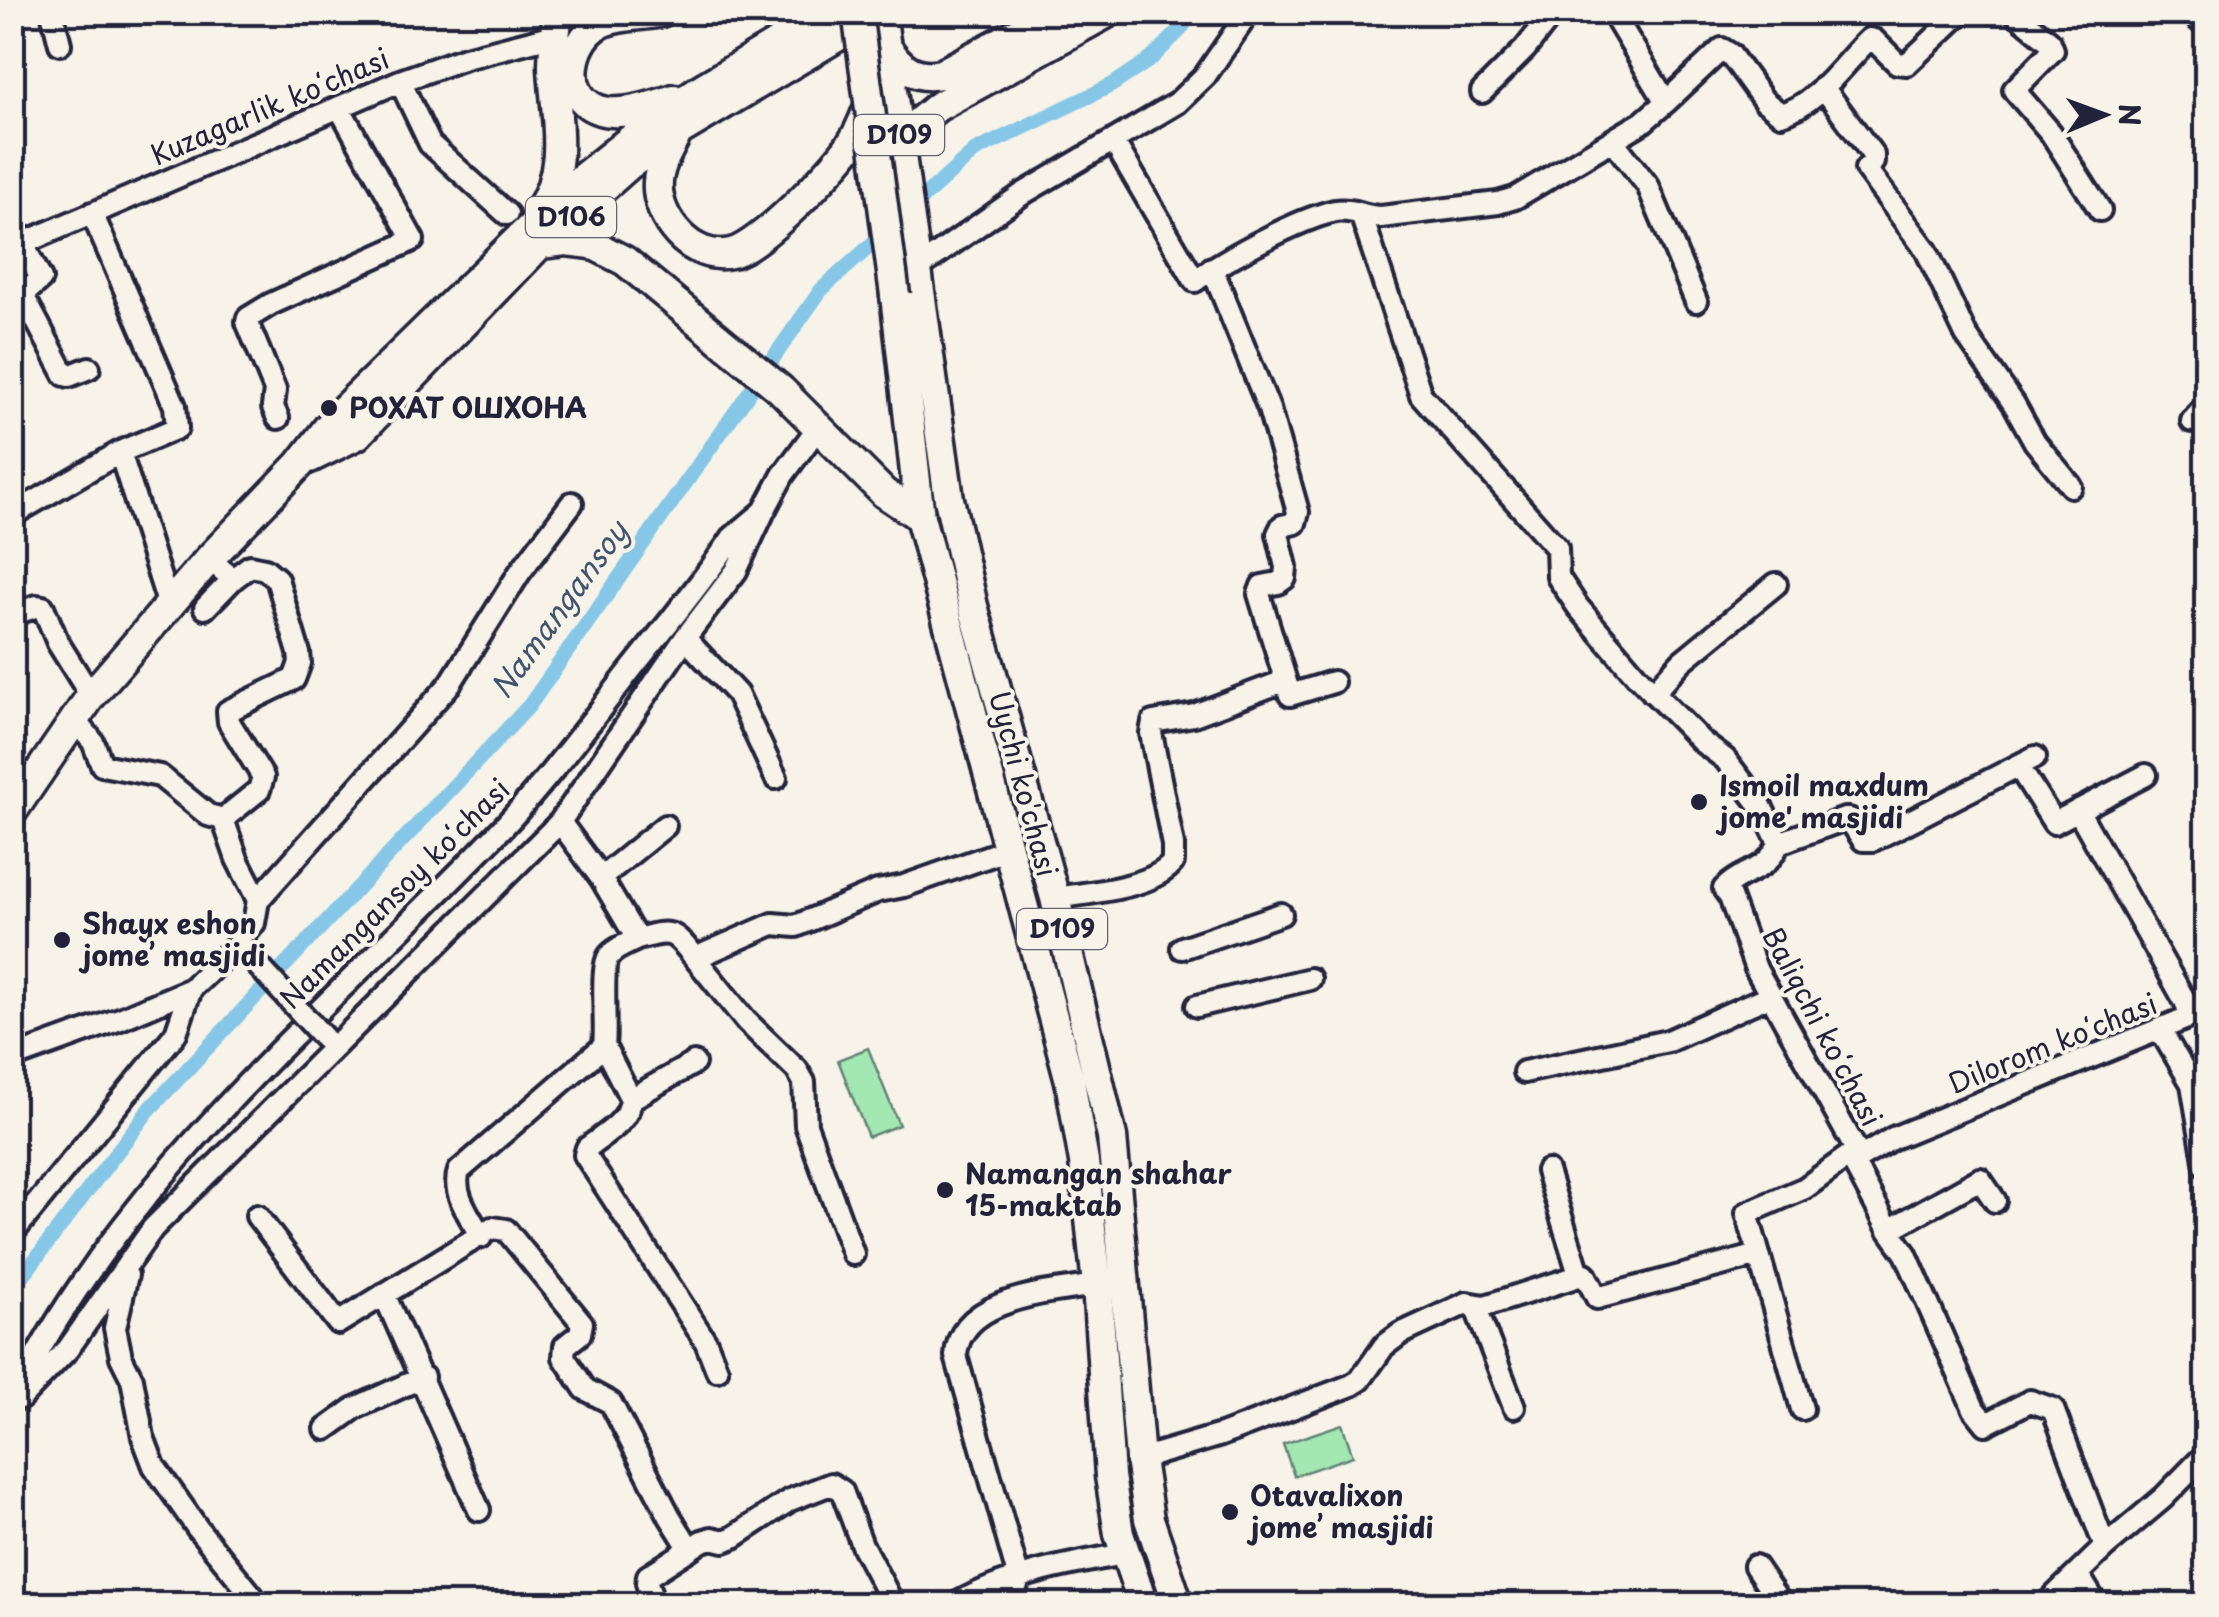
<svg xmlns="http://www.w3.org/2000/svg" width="2219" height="1617" viewBox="0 0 2219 1617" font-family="'Playpen Sans',sans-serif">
<rect width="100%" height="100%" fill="#f7f3e8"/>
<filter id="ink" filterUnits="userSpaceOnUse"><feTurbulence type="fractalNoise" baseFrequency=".01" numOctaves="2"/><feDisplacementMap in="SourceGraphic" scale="20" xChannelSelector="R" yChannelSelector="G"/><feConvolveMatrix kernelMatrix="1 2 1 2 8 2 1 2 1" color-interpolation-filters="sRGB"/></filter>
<g filter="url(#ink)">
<path fill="#a3e7b2" stroke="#628476" stroke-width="2.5" d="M868 1048 899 1125 868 1137 838 1060Z
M1342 1424 1353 1456 1294 1476 1283 1444Z"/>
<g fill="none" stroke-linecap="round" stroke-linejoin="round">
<path stroke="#86c7e7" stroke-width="15" d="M906 213 975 151 1112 85 1151 59 1180 30 1192 12
M12 1296 22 1277 148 1111 529 706 821 290 889 229"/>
<defs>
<path id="minor" d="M52 12 60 44
M1612 12 1666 102 1722 49 1730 54 1764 101 1781 114C1818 104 1843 64 1869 39L1874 40 1897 63 1907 64 1962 12
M2014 12 2050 42 2053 50 2014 90 2051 133 2100 210
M2189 12 2206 26
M400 81 430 144 507 214
M1823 87 1873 155V162L1866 169 1926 250 1966 335 2014 404 2035 442 2071 486
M1482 92 1525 49 1554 12
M1613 141 1648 186 1696 301
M1114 142 1195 281C1225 258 1299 219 1335 211 1352 208 1364 217 1381 217L1498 203 1515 198 1643 122 1666 102
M1362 217 1421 395 1557 548 1558 577 1578 607 1637 676 1702 742 1725 759 1761 806 1779 843C1766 874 1744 868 1724 889L1730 897 1756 969 1855 1148 1854 1164 1889 1230 1906 1254 1974 1409 1986 1424 2030 1401 2053 1409 2105 1547
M23 244 41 279 28 290 25 299 65 375 69 376 89 368
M12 248 400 81 465 58 555 35
M918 268 1024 193 1177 103 1205 76 1249 12
M1212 268 1269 409 1298 512 1295 523 1282 526 1278 534 1286 567 1285 578 1278 583 1262 586 1259 594 1290 695 1333 682
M278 418 273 407 275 390 247 322 248 318 271 304 413 240 339 107
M2192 421 2206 406
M120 452 169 606
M12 515 120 452 177 428 175 406 92 213
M205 608 233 579
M12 615 37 606 43 607 58 643 91 696
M685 638 737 694 776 778
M1653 693 1682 661 1776 584
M75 719 93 742 102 765 160 776 208 815 223 819
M2019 767 2054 823 2146 775
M1779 843 1845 819H1849L1863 840H1873L2035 757
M601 878 665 826
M1055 898C1086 893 1154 888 1173 862V845L1151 733 1153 722 1194 715 1284 681
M258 900 450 684 520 572 572 503
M637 939C672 930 672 929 695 958L773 924 796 926 878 891 904 886 1009 849
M1182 948 1281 914
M695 958 746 1021 797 1070 804 1082 806 1125 853 1254
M1197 1006 1310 979
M2161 1031 2192 1084 2206 1167
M604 1046 631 1099C629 1122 605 1134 587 1148L585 1155 706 1342 717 1370
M12 1058 120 1019 191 989 238 944 254 923 258 900 237 859 223 819 259 790 263 777 229 722 228 711 294 679 300 663 299 653 277 579 265 569 250 566 233 579 209 559
M1524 1072 1668 1041 1771 995
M631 1099 694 1063
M1547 1171 1579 1274
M257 1216 338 1323 492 1228 506 1230 582 1323 580 1334 565 1346 564 1357 585 1389 611 1403 670 1517 690 1549
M1889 1230 1980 1179 1995 1201
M12 1234 176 1033 191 989
M481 1237C471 1217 451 1193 459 1171L604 1046C607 1026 600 967 609 956 615 948 628 944 637 939L601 878 560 822
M1759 1255 1802 1409
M127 1275 115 1328 121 1357 132 1379 143 1437 154 1466 198 1529 259 1604
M384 1294 479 1510
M1475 1306 1514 1407
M21 1398 68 1349 153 1228 560 822 685 638 736 571 763 513
M12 1402C120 1180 317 1019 486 845 538 793 581 734 626 676 662 630 700 586 732 538L764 511 783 475 819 426
M326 1429 355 1408 423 1377
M1140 1459 1221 1435 1352 1385 1360 1380 1384 1346 1400 1334 1467 1303 1485 1306 1585 1274 1597 1298 1759 1255 1747 1213 1805 1188 1850 1155 1861 1157 1893 1138 2187 1018 2190 1014 2185 1001 2078 810
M1755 1566 1781 1604
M2079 1576 2096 1604
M654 1604 647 1583 648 1576 702 1541 712 1538 724 1541 734 1537 790 1500 831 1484 842 1491 862 1545 893 1604
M956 1604C1007 1575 1068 1564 1125 1554
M1011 1604 1019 1579 956 1356C959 1297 1051 1292 1097 1285
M2046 1604 2105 1547 2163 1498 2206 1454"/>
<path id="major" d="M661 12C644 16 622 15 606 21 572 33 558 94 597 109 618 118 654 106 674 99
M881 12 949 499 973 606 1055 898 1112 1137 1140 1459 1149 1519 1178 1604
M886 46C900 68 915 79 941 74L1056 12
M678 132C670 147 659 165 658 182 655 218 692 262 731 253 760 247 833 170 851 144 859 133 863 122 868 109
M901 151 920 121 937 107 1109 12
M539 211C570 166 555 117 553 67 553 49 556 30 558 12
M540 244 566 241 592 244 625 261 781 390 884 493 920 517
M895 295 920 517 1070 1081 1084 1162 1097 1285 1110 1476 1119 1534 1143 1604
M310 458 357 435 540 244 629 165 679 131 877 13
M12 812 91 696 209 559 300 464 337 416 575 184 650 124 699 90 830 12"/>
</defs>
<use href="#minor" stroke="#22223b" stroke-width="28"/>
<use href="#major" stroke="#22223b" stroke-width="35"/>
<use href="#minor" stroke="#f7f3e8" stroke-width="20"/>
<use href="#major" stroke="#f7f3e8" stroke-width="28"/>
<defs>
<path id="minor-bridge" d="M242 948 325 1039"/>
<path id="major-bridge" d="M857 12 895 295"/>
</defs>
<use href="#minor-bridge" stroke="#22223b" stroke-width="28" stroke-linecap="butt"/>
<use href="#major-bridge" stroke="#22223b" stroke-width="35" stroke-linecap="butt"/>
<use href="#minor-bridge" stroke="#f7f3e8" stroke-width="20"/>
<use href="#major-bridge" stroke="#f7f3e8" stroke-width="28"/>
</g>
</g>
<g fill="#22223b" stroke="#f7f3e8" stroke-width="4">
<circle cx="329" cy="408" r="10"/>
<circle cx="1699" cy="802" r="10"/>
<circle cx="62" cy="940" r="10"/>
<circle cx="945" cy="1190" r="10"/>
<circle cx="1230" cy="1512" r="10"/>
</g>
<g text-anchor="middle" stroke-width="8" stroke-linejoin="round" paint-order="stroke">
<g fill="#f7f3e8" stroke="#62616f" stroke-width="2.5">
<rect x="854" y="115" width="90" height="40" rx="8"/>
<rect x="526" y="197" width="90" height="40" rx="8"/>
<rect x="1017" y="909" width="90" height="40" rx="8"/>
</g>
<g font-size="25" font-weight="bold" fill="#22223b">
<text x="899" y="144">D109</text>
<text x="571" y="226">D106</text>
<text x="1062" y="938">D109</text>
</g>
<g font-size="28" fill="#22223b" stroke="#f7f3e8">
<text transform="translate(270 107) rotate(-23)" y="10">Kuzagarlik koʻchasi</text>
<text transform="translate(1023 784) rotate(75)" y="10">Uychi ko'chasi</text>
<text transform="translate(395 894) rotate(-45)" y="10">Namangansoy koʻchasi</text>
<text transform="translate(1822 1027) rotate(62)" y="10">Baliqchi koʻchasi</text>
<text transform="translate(2053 1044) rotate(-22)" y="10">Dilorom koʻchasi</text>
</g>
<g font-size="28" font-weight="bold" fill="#22223b" stroke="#f7f3e8" text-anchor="start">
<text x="349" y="418">РОХАТ ОШХОНА</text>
<text x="1719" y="796">Ismoil maxdum<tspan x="1719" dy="32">jome' masjidi</tspan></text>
<text x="82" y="934">Shayx eshon<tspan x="82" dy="32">jome’ masjidi</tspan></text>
<text x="965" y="1184">Namangan shahar<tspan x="965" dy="32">15-maktab</tspan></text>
<text x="1250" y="1506">Otavalixon<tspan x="1250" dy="32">jome’ masjidi</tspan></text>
</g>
<g font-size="30" font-style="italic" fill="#40546f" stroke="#f7f3e8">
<text transform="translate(560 610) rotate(-54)" y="10">Namangansoy</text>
</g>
</g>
<rect width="2219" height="1617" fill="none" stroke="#f7f3e8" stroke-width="50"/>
<rect x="25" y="25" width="2169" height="1567" fill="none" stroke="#22223b" stroke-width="4" filter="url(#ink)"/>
<g transform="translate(2104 115) rotate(89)" stroke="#f7f3e8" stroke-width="8" paint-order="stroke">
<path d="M0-8L18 38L0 25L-18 38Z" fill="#22223b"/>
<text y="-15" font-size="28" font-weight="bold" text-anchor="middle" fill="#22223b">N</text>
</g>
</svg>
